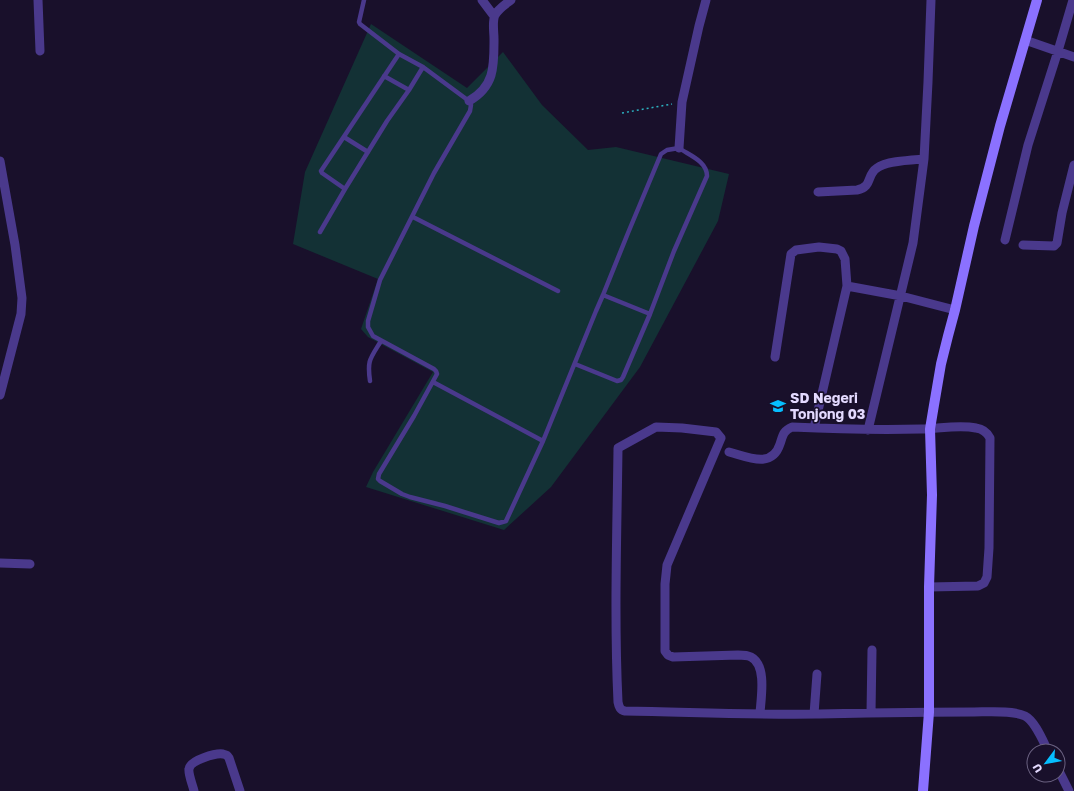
<svg xmlns="http://www.w3.org/2000/svg" width="1074" height="791" viewBox="0 0 1074 791" font-family="'Golos Text',sans-serif">
<rect width="100%" height="100%" fill="#19102b"/>
<path fill="#133135" d="M371 24 467 88 503 52 542 105 588 150 616 147 729 174 718 221 640 367 551 487 504 530 366 487 373 472 433 372 368 337 361 329 378 279 293 244 305 172Z"/>
<g fill="none" stroke-linecap="round" stroke-linejoin="round">
<path stroke="#2cb2c1" stroke-width="1.5" stroke-dasharray="2 3" stroke-linecap="butt" d="M622 113 672 104"/>
<path stroke="#4a398c" stroke-width="4.5" d="M364 0 359 22 360 24 399 54 423 67 469 101 471 105 470 111 434 173 380 280 368 321V327L373 336 434 369 436 371 437 374 414 416 379 474 378 479 380 481 402 494 410 497 445 506 499 523 506 521 543 441 596 311 603 295 628 233 661 154 667 150 679 148C689 155 707 161 707 176L674 251 650 314 623 377 621 380 617 381 575 364
M384 76 409 90
M344 137 368 152
M345 189 322 173 321 171 399 54
M413 217 558 291
M320 232 345 189 387 121 409 90 423 67
M603 295 650 314
M370 381C367 360 370 359 381 341
M433 382 543 441"/>
<path stroke="#4a398c" stroke-width="9" d="M38 0 40 51
M482 0 494 16
M1025 40 1074 57
M469 101C495 86 494 66 494 39 494 32 492 21 495 15 499 8 506 4 511 0
M679 148 682 102 699 26 706 0
M0 161 15 245 22 298 21 314 0 395
M818 192 857 190C873 187 866 175 877 168 886 161 912 160 924 159
M1005 240 1028 145 1058 51 1073 0
M1023 245 1054 246 1057 243 1062 213 1074 165
M847 286 901 296 955 310
M775 357 791 254 796 250 819 247 837 249 841 251 845 259 847 286 814 428
M868 430 913 243 924 159 928 82 931 0
M729 452C748 457 772 469 780 444 783 435 783 431 792 427 835 429 878 430 921 429 939 429 958 424 976 428 983 429 987 432 990 438L989 548 987 577 984 583 978 586 929 587
M0 563 30 564
M760 713C761 698 767 665 751 657 747 655 742 655 738 655L673 657 668 655 665 651V584L667 565 721 438 716 432 682 428 656 427 618 448C617 533 614 618 618 702 619 707 620 710 625 711 689 712 753 715 816 714 869 713 921 712 974 712 987 712 1013 710 1025 716 1035 721 1043 741 1048 751
M871 713 872 650
M814 714 817 674
M1058 769 1069 791
M194 791C193 786 188 774 189 769 190 760 216 753 223 754 227 755 227 755 229 758L240 791"/>
<path stroke="#8b71ff" stroke-width="10" d="M923 791 929 712V587L932 495 930 429 933 411 941 364 948 336 955 310 974 226 1000 126 1037 0"/>
</g>
<defs>
<symbol id="school-bare" viewBox="-9 -9 18 18"><path d="M0-5L7-2L0 1L-7-2ZM-4 1L0 2.5L4 1V4Q0 6-4 4Z" fill="#06beff" stroke="#19102b" stroke-width="2.5" paint-order="stroke"/></symbol>
</defs>
<g fill-rule="evenodd">
<use href="#school-bare" x="767" y="395" width="22" height="22"/>
</g>
<g text-anchor="middle" stroke-width="3.5" stroke-linejoin="round" paint-order="stroke">
<g font-size="14" font-weight="bold" fill="#e4daff" stroke="#19102b" text-anchor="start">
<text x="790" y="403">SD Negeri<tspan x="790" dy="16">Tonjong 03</tspan></text>
</g>
</g>
<g transform="translate(1046 763) rotate(238)"><circle r="19" fill="#19102b" stroke="#6a6180"/>
<path d="M0-3L7 15L0 10L-7 15Z" fill="#06beff"/>
<text y="-6" font-size="11" font-weight="bold" text-anchor="middle" fill="#e4daff">U</text>
</g>
</svg>
